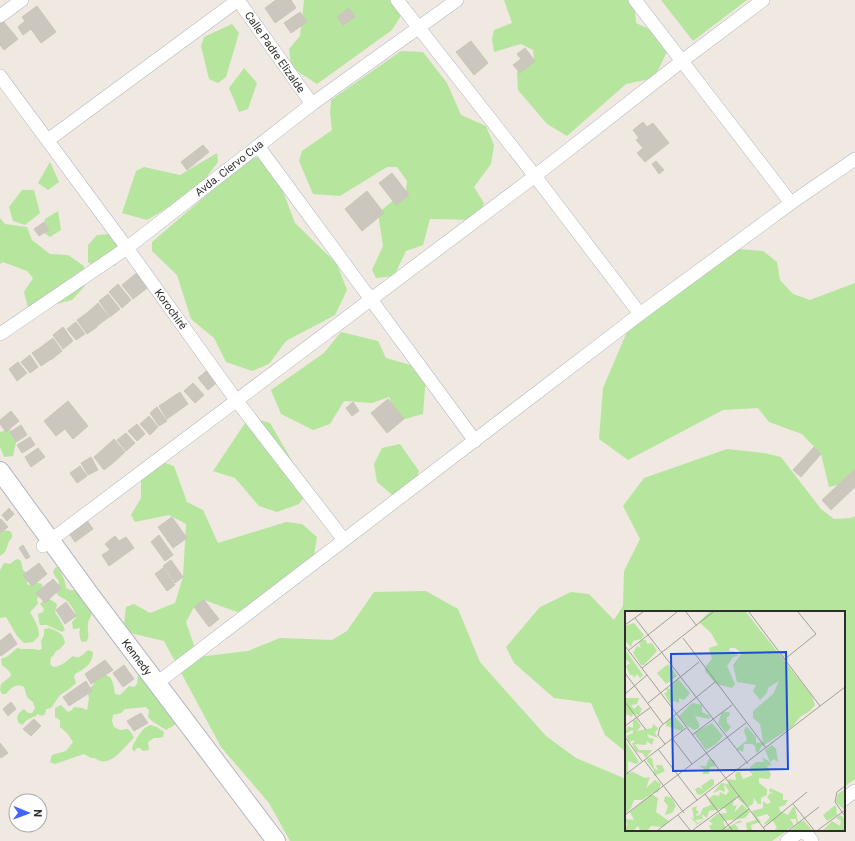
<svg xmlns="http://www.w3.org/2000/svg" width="855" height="841" viewBox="0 0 855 841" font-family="Roboto,sans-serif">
<rect width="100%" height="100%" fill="#efe9e1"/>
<path fill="#b6e59e" d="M304 0H391L402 14 392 30 317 84 291 67 289 49 300 36Z
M504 0H634L636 23 657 33 668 50 654 78 626 84 567 136 547 124 518 90 517 72 534 59 533 50 521 44 494 52 492 39 494 30 512 23Z
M661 0H747L693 41Z
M232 24 239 33 226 77 218 83 209 79 201 46 204 37Z
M401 51 423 52 447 83 461 115 486 126 494 145 491 164 474 187 484 203 477 220 430 219 423 245 406 251 394 276 376 278 372 270 383 246 378 213 406 190 407 181 397 167H387L340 196 313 194 299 161 302 151 332 130 330 113 331 100Z
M244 68 257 83 248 109 239 112 229 88Z
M217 153 218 162 196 191 147 220 122 213 136 171 144 167 180 175Z
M263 155 271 160 295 223 337 264 347 290 335 315 286 341 269 364 252 371 226 362 214 338 191 319 177 275 152 251V242L246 161Z
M50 162 59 182 48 190 38 183Z
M22 190H34L40 213 25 225 13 221 9 207Z
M58 211 61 230 50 237 43 232 45 219Z
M0 218 5 224 27 227 32 240 50 254 68 255 84 266 85 286 72 300 29 311 24 292 33 278 27 271 3 262 0 264Z
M112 234 118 241 116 265 99 270 88 262V245L97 235Z
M727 248 763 251 777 262 780 280 793 294 810 300 855 283V472L846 483 829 487 821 454 802 434 769 422 758 408 723 410 628 460 599 439 603 388 629 327Z
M341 332 378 341 386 358 421 368 426 375 423 414 398 421 389 397 372 403 344 401 330 424 313 430 281 414 271 390 324 353Z
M249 417 270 423 309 490 299 504 277 512 259 506 235 478 213 471Z
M10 429 16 442 13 456 4 457 0 447V432Z
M400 444 419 471 412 488 397 499 377 482 374 464 382 448Z
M727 449 764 453 781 457 821 509 834 519 851 518 855 516V779L844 787V612H626V752L605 735 591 703 554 698 514 663 506 647 540 607 571 592 589 594 614 620 623 606 624 571 640 539 623 506 644 478Z
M156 460 174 466 187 502 203 510 218 543 286 522 302 524 317 537 314 555 302 568 254 606 237 612 204 600 194 607 186 622 198 657 248 651 280 638 332 640 347 631 374 592 426 591 458 609 480 662 546 736 576 758 626 779V830H788L772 841H290L269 803 221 747 164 641 130 633 124 625 126 607 134 604 150 613 175 603 183 577 186 524 169 515 135 522 131 515 141 498V471Z
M0 530 10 531 12 534V538C5 544 10 550 0 556Z
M18 559 21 561 23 570 29 575 27 584 29 585 34 582 42 584 43 591 37 599 38 604 30 612C34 619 39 626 39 636L33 642 24 643 17 636 6 617 0 618V570L4 563 10 564 15 560Z
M56 567H60C60 575 66 579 66 588L70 590H76L79 592 85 603 91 608C93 618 89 616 88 624 87 631 90 635 87 641L82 642C79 637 79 633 80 628L75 629H73L72 622 76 618C76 612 70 603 66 600 64 598 59 597 58 595 53 590 58 587 59 583 59 578 49 575 56 567Z
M48 598 54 602 56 603 57 605 55 612 63 625 65 630 62 632 47 625H40L39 622 38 614 43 612 44 609 40 604 45 599Z
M49 628C58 632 63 632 65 643L60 649 56 651 53 656 51 657 50 664 53 667C63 666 66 661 73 656 80 660 83 654 88 650L93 652C93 664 84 669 75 674L74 677 76 683 68 690 60 695 51 708 46 709 45 714 42 716 37 714 36 716 27 720 22 725 18 722 17 717 19 713 24 709 28 713H32L35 708 33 702C25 697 27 695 24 687 16 683 11 688 6 694H2L0 690 1 684 11 676C11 671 5 668 2 665L1 659 8 656 16 649 18 648 21 649H34L38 650 42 649 41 641 44 635V629Z
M104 674 110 677 113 683 115 694 120 695 129 686 134 687 137 684 138 675 144 676 157 692V700L164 706 166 710 172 716 176 724 166 730 152 721 148 717 149 710 146 707 125 709 121 713 113 715 112 721 114 727 120 730 128 729 131 732 134 738C124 747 109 770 95 758H91L84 754 55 764 50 762 52 755 66 751 73 742 67 733 60 727V720L55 717V708L61 705 68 712 72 710 74 707 82 708 87 710 89 698 87 691 93 685 97 678Z
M150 725 157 727 164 732 163 737 159 738H154L148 742 149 750 143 751 140 748H137L134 752 132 748C135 740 142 728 150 725Z"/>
<path fill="#cbc7bf" stroke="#cbc5ba" d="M276 0H291L296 8 275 23 265 8Z
M37 6 56 32 41 43 31 29 23 35 18 27 25 21 22 17Z
M349 8 355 17 343 25 337 17Z
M300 12 307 22 291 33 284 23Z
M3 21 18 39 4 50 0 45V23Z
M471 41 488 63 474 75 456 52Z
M525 48 535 61 520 73 513 65 521 59 517 54Z
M643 122 647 127 653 123 669 143 645 162 637 153 643 148 636 140 639 138 633 130Z
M203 145 209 152 187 170 181 162Z
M656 161 664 170 659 174 652 164Z
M392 173 409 195 396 205 379 183Z
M367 191 384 213 362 231 345 209Z
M44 222 49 230 39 236 34 229Z
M139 271 151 285 133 299 122 285Z
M118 284 131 300 122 308 109 292Z
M108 294 120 309 110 317 99 301Z
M98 303 109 317 97 326 87 313Z
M87 313 97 327 87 334 77 320Z
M76 322 85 334 76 340 67 329Z
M63 327 73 341 63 349 53 335Z
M53 338 62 351 51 360 41 347Z
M41 347 50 360 41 366 32 353Z
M30 355 38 367 30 373 21 362Z
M18 362 27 373 17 381 9 369Z
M210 368 220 380 208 390 198 378Z
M193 383 204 395 195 403 184 391Z
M180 392 188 404 167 419 159 406Z
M388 399 404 419 387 433 371 413Z
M68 401 88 426 73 439 65 429 56 436 44 421Z
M353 402 359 411 352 416 346 408Z
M157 407 167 421 159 426 150 413Z
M11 411 19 421 6 432 0 424V420Z
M149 416 158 427 150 435 140 424Z
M137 424 145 434 137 441 128 431Z
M21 425 27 435 16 442 10 432Z
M126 433 135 443 126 451 117 440Z
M30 437 35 445 22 453 17 445Z
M114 439 125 452 113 463 102 450Z
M814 447 821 454 801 477 793 470Z
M38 448 45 457 31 467 25 457Z
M102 450 113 463 104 470 94 457Z
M91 457 98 470 88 475 81 463Z
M80 466 87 476 77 483 70 473Z
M855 469V487L831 510 822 500Z
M9 508 14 514 7 521 2 515Z
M172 517 187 538 173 548 158 527Z
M1 519 8 527 0 533V520Z
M86 519 93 529 75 542 68 532Z
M159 535 173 555 165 561 151 542Z
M115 536 119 541 126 537 134 548 109 566 102 555 110 550 105 544Z
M23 545 30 557 26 559 19 548Z
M171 560 183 577 175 583 163 566Z
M39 563 47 574 32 586 23 575Z
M163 568 175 585 167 591 155 574Z
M53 579 61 588 45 603 36 593Z
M204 600 219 619 209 627 194 607Z
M66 602 76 616 65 624 56 610Z
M10 633 17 644 1 656 0 655V641Z
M105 660 113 670 91 684 85 674Z
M124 665 134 679 123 687 113 673Z
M86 681 92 691 69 706 63 697Z
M11 702 16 709 8 716 3 709Z
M141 713 148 723 134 731 127 721Z
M34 719 41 726 31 736 23 729Z
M0 743 8 753 1 758 0 757Z"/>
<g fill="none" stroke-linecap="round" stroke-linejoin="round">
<defs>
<path id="street" d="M238 0 312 104
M397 0 535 176 640 314
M635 0 791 203
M0 16 22 0
M0 76 127 248 236 400 344 540
M48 140 238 0
M258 146 475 441
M0 334 127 248 312 104 457 0
M43 546 535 176 682 61 763 0
M157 683 640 314 791 203 855 159
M844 799 855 791
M804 830 812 841
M787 841 802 830"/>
<path id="secondary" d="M0 471 91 596 276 841"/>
</defs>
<use href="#street" stroke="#b4b7c1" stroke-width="14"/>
<use href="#secondary" stroke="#b4b7c1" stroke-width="20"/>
<use href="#street" stroke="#fff" stroke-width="13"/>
<use href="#secondary" stroke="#fff" stroke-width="18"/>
</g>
<g text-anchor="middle" stroke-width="3" stroke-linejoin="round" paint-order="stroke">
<g font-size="11" fill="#2e2e2e" stroke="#fff">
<text transform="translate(275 52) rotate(55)" y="4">Calle Padre Elizalde</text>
<text transform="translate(229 168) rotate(-38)" y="4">Avda. Ciervo Cua</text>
<text transform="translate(171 309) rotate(54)" y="4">Korochiré</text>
<text transform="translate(137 657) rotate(53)" y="4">Kennedy</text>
</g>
</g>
<g transform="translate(625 611)">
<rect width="220" height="220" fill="#efe9e1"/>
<path d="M84 1H121L187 85 190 94 185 100 175 106 167 116 136 136 133 142 131 141 130 135 127 133H119L118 141 111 138 122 129 119 120 121 115 131 126V132L138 131 135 113 128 107V100L148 83 154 70 143 77 142 82 135 89 128 80 131 74 112 71 108 54 117 42 110 37H105L104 40H109L113 45 108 46 102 55 110 73 107 77 91 73 80 60 81 55 87 48 84 37 93 34 86 22 74 11ZM9 12 19 24 16 28 8 30 6 36 0 30V15ZM17 29H21L22 33 27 32 32 40 19 54H16L8 42 12 35 16 37 14 32ZM0 38 18 64 15 67 12 63 9 67 8 64H5L1 55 5 52 0 48ZM43 53 52 65 41 73 32 62ZM53 68 65 82 59 89 54 87V92L50 90 45 92 39 82 42 81 41 77 46 78V73ZM0 87H14L12 93 6 94 9 98 13 94 17 98 14 104 8 103 7 106 1 103 0 113ZM67 92 77 94V101L85 105 84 108 70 105 74 113V117L69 119 61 114 54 105ZM97 101H104L105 104 102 106V112L106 116 101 122 93 112ZM49 105 59 116 57 120 41 115V111ZM11 108 16 115 12 120 27 117 28 113 33 117 30 122 33 127 22 123 24 127 29 128 27 134 22 130 21 134 10 133 14 139H27L21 147 17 142 11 141 7 133 10 129 4 131 1 125 8 122V119L0 123 3 115 8 117V110ZM87 112 98 125 91 133 81 139 69 122ZM0 129 14 151 11 153 3 150V162L8 161 20 167 25 166 21 177 30 169 36 173 33 181 27 182 17 189H9L6 197 0 203V165L2 163 0 162ZM147 134 151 138 153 151 149 148 145 151 147 156 145 154 142 156 146 163 144 168 134 167V172L142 178V184L136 187V193H133L129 187 128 193 123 196 114 189 111 183 112 186 108 191V195L112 194 110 199V201L117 193 125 201 120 207 98 210 101 218 115 209 117 211 110 213 114 219H86L84 215 88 213 84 210 92 203 102 202 100 197 84 200 82 207 77 203 78 208 70 209 73 212 82 207 70 215 72 213 65 206 69 208 67 197 72 195 71 199 74 201 70 205 75 204 78 197 86 194 83 188 89 184 94 185 95 181 101 184 104 180 99 173 100 181 95 179 88 182 96 172 104 173 103 168 111 169 110 163 112 161H115L118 168 128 164 121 157 126 160 125 156 131 151H139L137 146 145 151 140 139ZM24 147H27L29 157 33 160 31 154H37L40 160 29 165V159L21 149ZM84 148 89 149 91 155 85 156 84 163H77L79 158 74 155H81ZM86 168 89 169V174L76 184 72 183 70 178 74 176 78 179 76 175ZM145 177 158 183V189H163L160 194 154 196 155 200 163 204 168 196 170 197 173 211 171 212V208H165L169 214 162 219H149L152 217 148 210 138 214 145 206 142 203 132 206 136 211 126 214 127 219H122L121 212 131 209 127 200 138 197V190L142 193 146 191 142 186 145 182 149 183 144 180ZM220 178V198H218L211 191 213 183ZM26 183 33 187 31 201 44 210 38 216 26 215 23 219H15L13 215 9 219H0L2 213 0 208 9 209 5 201ZM40 185 47 187 51 195 47 202 40 204 43 195 39 190ZM209 195H211L212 204 202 210 198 204ZM215 204 220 207V219H198L207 210 215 215 216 210 211 207ZM179 210 187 219H166L175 211Z" fill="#b6e59e"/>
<path fill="none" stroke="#a29e99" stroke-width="1" d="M61 1 72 15M124 1 195 95M10 7 123 153M0 14 18 1M58 27 141 137M0 35 140 219M4 39 52 1M160 48 191 23 173 1M17 57 88 1M0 62 38 113M0 83 22 64M0 91 21 119M23 92 74 51M0 115 26 96M67 124 107 94M0 126 17 150M47 127 67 153M40 133 33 124 35 116 90 71M33 138 72 189M19 149 59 202M0 164 61 117M220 175 212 181 210 191 220 205M80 183 107 219M168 193 189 219M0 204 121 112M53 204 65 219M138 217 182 181M33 219 220 76M68 219 114 185M97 219 124 198M164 219 194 196M193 219 220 199"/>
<path fill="#1d4ed8" fill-opacity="0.15" stroke="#1d4ed8" stroke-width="2" d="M161 41 163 158 48 160 46 43Z"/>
<rect width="220" height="220" fill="none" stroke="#2e2e2e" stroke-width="2"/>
</g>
<g transform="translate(28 813) rotate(91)"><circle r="19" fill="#ffffff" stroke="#ababab"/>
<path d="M0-3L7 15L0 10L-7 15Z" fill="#4264fb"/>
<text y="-6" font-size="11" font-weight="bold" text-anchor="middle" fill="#2e2e2e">N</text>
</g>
</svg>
